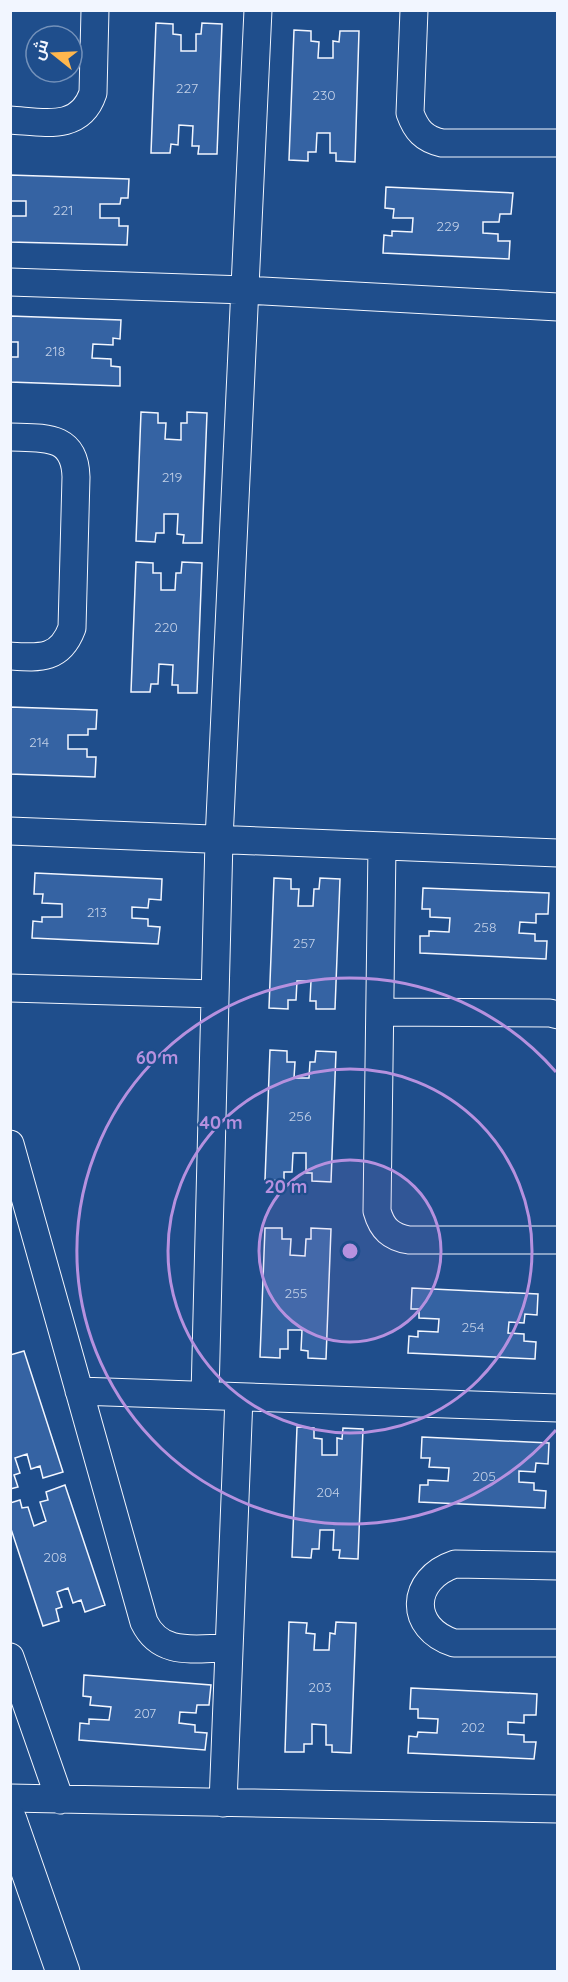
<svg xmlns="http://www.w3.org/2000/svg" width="568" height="1982" viewBox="0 0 568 1982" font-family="Quicksand,Cairo,sans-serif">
<rect width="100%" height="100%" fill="#1f4e8c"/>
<path fill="#3563a3" stroke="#f2f6ff" stroke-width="1.5" d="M156 23 173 24V34L181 35V51H196V34H201L202 23 222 24 217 154H198L199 146H192L193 126 179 125 178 145 171 144 170 153H151Z
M294 30 311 31V41L319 42 318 58H333V41L339 42 340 31H359L355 162 336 161V153H330V133H317L316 152H308V161L289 160Z
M10 175 129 179 128 198H121L120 204H100V218H119V226H128L127 245 10 242V216H26V201H10Z
M386 187 513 193 511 214H500L499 222H483V233L498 234V241H510L509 259 383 253 384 235 392 236V231L412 232 413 218H393L394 209 385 208Z
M10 316 121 320 120 339 113 338V345L93 344 92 358 111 359V366L120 367V386L10 382V357H18V342H10Z
M141 412 158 413V423H166L165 439 181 440V423H187V412L207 413 202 543H183L184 535 177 534 178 514H164V533H156L155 542 136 541Z
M136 562 153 563V573H161V590H175L176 573H181L182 562 202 563 197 693H178V685H172L173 665 159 664 158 684H151L150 692H131Z
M10 707 97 710 96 729H88V735H68V749H87V757H96L95 777 10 774Z
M35 873 162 879 161 900 149 899 148 908 132 907V918L148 919V926L160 927 158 944 32 938 33 921 42 922V917H62V904L42 903 43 894H34Z
M274 878 291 879V889H299L298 906H313L314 889H319L320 878 340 879 335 1009H316V1001H310L311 981H297L296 1000H288V1009L269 1008Z
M423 888 549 893 548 914H536V923L520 922 519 933 535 934V941H547L546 959 420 953V936H429V931L449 932 450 918 430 917V909H422Z
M270 1050 287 1051V1062H295L294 1078H309L310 1062H315L316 1051 336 1052 331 1182 312 1181V1173H306V1153H293L292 1172H284V1181L265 1180Z
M265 1228H282V1239H291L290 1255 305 1256 306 1239H311V1228L331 1229 326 1359 308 1358V1351L301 1350 302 1330H288V1349H280V1358L260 1357Z
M412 1288 538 1294 537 1315 525 1314 524 1323 509 1322 508 1333 524 1334V1341L536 1342 535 1359 408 1353 409 1336 418 1337V1331L438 1332 439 1319 419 1318V1309H411Z
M24 1351 63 1472 43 1478 40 1466 31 1469 27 1454 15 1458 20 1473 14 1475 18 1487 10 1489V1355Z
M297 1427 314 1428V1438L322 1439V1455H337V1438L342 1439 343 1428 363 1429 358 1559 339 1558 340 1550H333L334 1530H320L319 1549H312L311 1558 292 1557Z
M422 1437 549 1443 548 1464 536 1463 535 1472 519 1471V1482L534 1483V1490L546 1491 545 1508 419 1502 420 1485H428V1480L448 1481 449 1468 429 1467 430 1458H421Z
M65 1485 105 1605 85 1612 81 1600 73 1603 68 1588 57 1592 62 1607 56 1609 59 1621 43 1626 10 1526V1503L20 1500 22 1508 28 1507 34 1526 46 1521 40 1502 48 1500 46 1492Z
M289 1622 307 1623 306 1633 315 1634 314 1650H329L330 1633 335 1634 336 1622 356 1623 351 1753 332 1752V1745H326V1725L312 1724V1744H304V1752H285Z
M84 1675 211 1685 209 1705H197L196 1713 180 1712 179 1723 195 1725V1732L207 1733 205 1750 79 1740 80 1723 89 1724V1719L109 1720 111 1707 90 1705 91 1697 83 1696Z
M411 1688 537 1694 536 1715H524V1723L508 1722V1734L524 1735V1742H536L534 1759 408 1753 409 1736 417 1737 418 1732 437 1733 438 1719 418 1718V1709H410Z"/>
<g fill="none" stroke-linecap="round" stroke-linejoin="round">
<defs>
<path id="street" d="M414 10 410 113C416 130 424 139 442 143H558
M10 120C43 122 80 132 93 93L95 10
M10 282 245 290 558 307
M10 437C44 438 75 434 76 477L72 628C60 660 40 658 10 656
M10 831 558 853
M382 846 377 1211C382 1229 391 1237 409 1240H558
M10 988 215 994
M380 1012 550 1013 558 1015
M10 1144 144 1622C161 1657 195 1648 228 1648
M79 1391 558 1408
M205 1395 219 840 258 10
M558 1566 455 1564C410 1579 408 1628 454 1643H558
M10 1657 60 1800
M10 1798 558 1809
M223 1803 239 1397"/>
<path id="secondary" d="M10 1820 63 1972"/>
</defs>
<use href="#street" stroke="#f2f6ff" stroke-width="29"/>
<use href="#secondary" stroke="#f2f6ff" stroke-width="35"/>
<use href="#street" stroke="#1f4e8c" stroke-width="27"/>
<use href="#secondary" stroke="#1f4e8c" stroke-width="33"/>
</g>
<circle cx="350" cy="1251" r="91" fill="#b691df" fill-opacity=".12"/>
<g fill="none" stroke="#b691df" stroke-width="3">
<circle cx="350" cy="1251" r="91"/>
<circle cx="350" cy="1251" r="182"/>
<path d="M556 1430A273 273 0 1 1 556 1072"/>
</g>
<g text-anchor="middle" stroke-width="4.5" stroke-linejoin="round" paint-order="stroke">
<g font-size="14" fill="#c3d1e8">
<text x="187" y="93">227</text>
<text x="324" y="100">230</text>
<text x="63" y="215">221</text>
<text x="448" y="231">229</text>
<text x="55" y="356">218</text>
<text x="172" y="482">219</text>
<text x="166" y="632">220</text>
<text x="39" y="747">214</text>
<text x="97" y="917">213</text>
<text x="485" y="932">258</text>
<text x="304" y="948">257</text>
<text x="300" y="1121">256</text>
<text x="296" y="1298">255</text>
<text x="473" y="1332">254</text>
<text x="484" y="1481">205</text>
<text x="328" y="1497">204</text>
<text x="55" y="1562">208</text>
<text x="320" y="1692">203</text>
<text x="145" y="1718">207</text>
<text x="473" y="1732">202</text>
</g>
</g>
<circle cx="350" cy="1251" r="9" fill="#b691df" stroke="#1f4e8c" stroke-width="3"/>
<g font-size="18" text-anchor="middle" font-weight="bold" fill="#b691df" stroke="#1f4e8c" stroke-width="4.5" stroke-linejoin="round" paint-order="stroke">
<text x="157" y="1064">60 m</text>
<text x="221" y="1129">40 m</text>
<text x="286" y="1193">20 m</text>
</g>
<rect width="568" height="1982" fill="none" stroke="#f2f6ff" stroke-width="24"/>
<g transform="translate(54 54) rotate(288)"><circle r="28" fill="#1f4e8c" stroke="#7391ba" stroke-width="1.5"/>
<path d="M0-4.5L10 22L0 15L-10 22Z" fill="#ffb74d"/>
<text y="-9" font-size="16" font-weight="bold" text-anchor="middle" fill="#f2f6ff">ش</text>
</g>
</svg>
